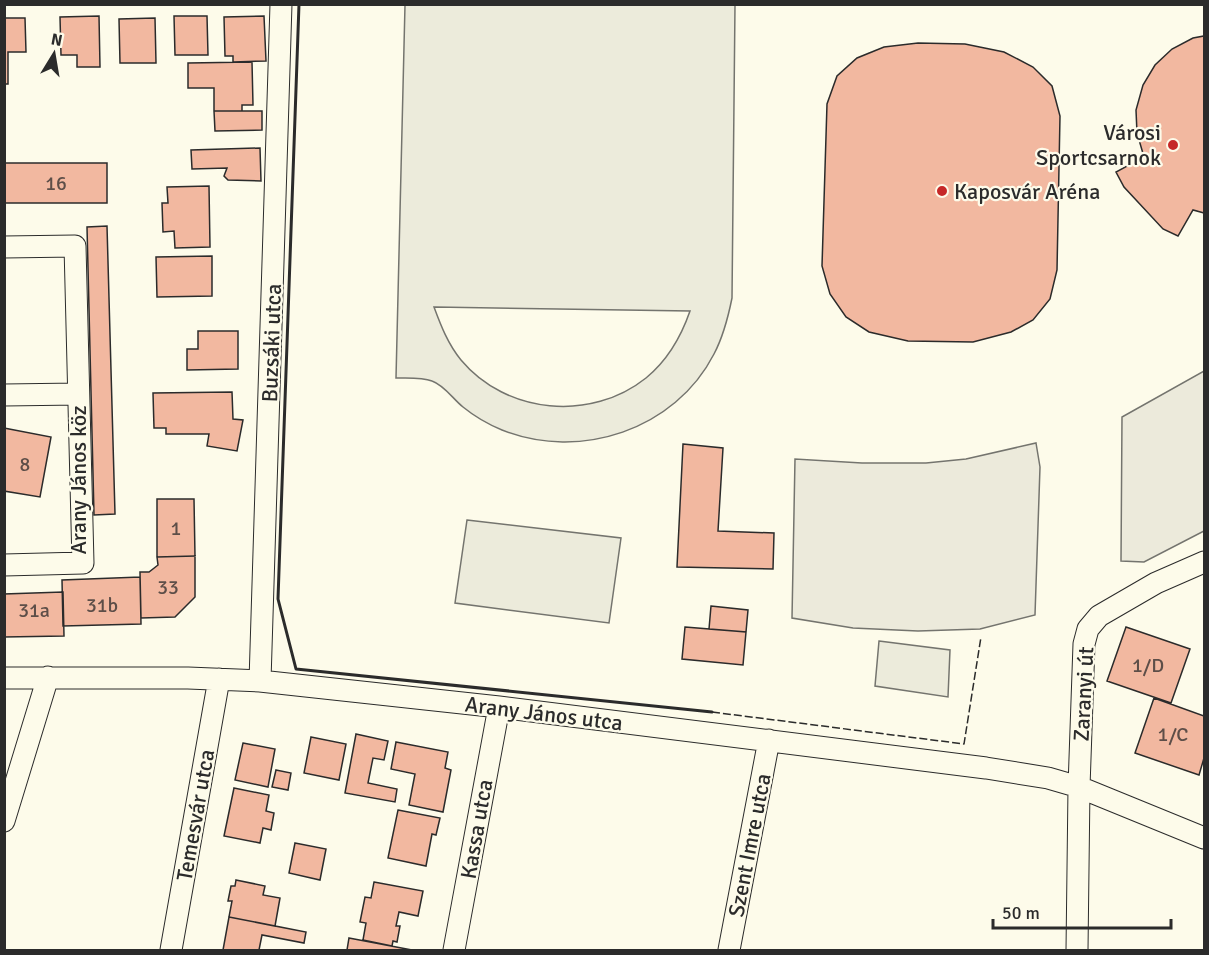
<svg xmlns="http://www.w3.org/2000/svg" width="1209" height="955" viewBox="0 0 1209 955" font-family="Signika,sans-serif">
<rect width="100%" height="100%" fill="#fdfbea"/>
<path fill="#ecebdb" stroke="#74746e" stroke-width="1.5" fill-rule="evenodd" d="M405 5H735L732 298C728 318 723 337 714 354 675 430 580 461 502 430 490 425 474 416 463 407 453 399 444 385 432 381 422 377 407 378 396 378ZM434 307H435L690 311C681 337 668 360 646 378 591 422 506 414 461 360 448 344 441 326 434 307Z
M467 520 621 538 609 623 455 603Z
M879 641 950 650 948 697 875 686Z"/>
<path fill="#eceadb" stroke="#74746e" stroke-width="1.5" d="M1204 371V531L1144 562 1121 561 1122 417Z
M1036 443 1040 467 1035 615 980 629 918 631 853 628 792 618 795 459 862 463H926L966 459Z"/>
<path fill="#f2b8a0" stroke="#2b2b2b" stroke-width="1.5" d="M99 16 100 67H77V55H61L60 17Z
M174 16H207L208 55H175Z
M264 16 266 61 233 62V56H225L224 17Z
M4 18H25L26 52H8V84H4Z
M155 18 156 63H120L119 19Z
M1204 36V213L1193 210 1178 236 1163 229 1124 187 1116 172 1144 157 1137 133 1136 110 1143 85 1155 65 1172 49 1193 38Z
M918 43 965 44 1004 52 1033 67 1052 86 1060 116 1057 270 1050 299 1033 320 1011 332 973 342 908 341 869 332 846 317 830 294 822 266 827 104 837 76 857 58 884 47Z
M252 62 253 105H242V111H214V88H188V63Z
M214 111H262V130L215 131Z
M260 148 261 181 228 180 224 176 227 168 192 169 191 150Z
M4 163H107V203H4Z
M209 186 210 247 175 248 174 231 163 232 162 203H168L167 187Z
M107 226 115 514 94 515 87 227Z
M212 256V296L157 297 156 257Z
M198 331H238V369L187 370V349H198Z
M232 392 233 419 243 420 237 451 207 446 209 434H166V428H154L153 393Z
M4 428 51 437 40 497 4 491Z
M683 444 723 448 718 531 774 533 773 569 677 567Z
M157 499H194L195 556 157 557Z
M195 556V597L175 617 141 618 140 572H149L158 565 157 557Z
M140 577 141 624 63 626 62 580Z
M63 592 64 636 4 637V594Z
M711 606 748 610 746 632 709 629Z
M685 627 746 632 743 665 682 659Z
M1126 627 1190 649 1171 703 1107 681Z
M1154 698 1204 716V758L1199 775 1135 753Z
M356 734 388 741 384 760 373 758 368 783 397 789 395 802 345 793Z
M311 737 346 744 339 780 304 773Z
M396 742 448 752 445 768 451 770 443 812 409 805 415 774 391 769Z
M243 743 275 749 268 787 235 780Z
M276 770 291 773 288 790 272 787Z
M234 788 269 795 266 811 274 813 271 830 263 828 260 843 224 836Z
M398 810 440 818 436 835 432 834 426 866 388 858Z
M295 843 326 849 320 880 289 873Z
M236 880 265 886 263 895 280 898 275 926 229 917 232 901H228L231 886H235Z
M374 882 423 891 418 916 399 912 396 926H400L397 942 393 941 392 946 363 940 366 923 360 922 365 897 371 898Z
M229 917 306 932 304 943 262 935 259 950H223Z
M349 938 412 950H347Z"/>
<g fill="none" stroke-linecap="round" stroke-linejoin="round">
<defs>
<path id="minor" d="M4 247 75 246 83 563 4 565
M4 395 78 394
M4 678H188L260 681 499 707 986 768 1048 778 1079 787 1204 838
M260 681 281 4
M4 821 48 677
M171 950 219 679
M454 950 499 707
M729 950 769 740
M1077 950 1079 787 1084 644 1088 629 1099 616 1156 583 1204 562"/>
</defs>
<use href="#minor" stroke="#2b2b2b" stroke-width="23"/>
<use href="#minor" stroke="#fdfbea" stroke-width="21"/>
<path stroke="#2b2b2b" stroke-width="1.5" stroke-dasharray="8 3" stroke-linecap="butt" d="M712 712 964 744 981 637"/>
<path stroke="#2b2b2b" stroke-width="3" d="M299 4 278 599 296 669 712 712"/>
</g>
<g fill="#c62828" stroke="#fdfbea" stroke-width="2">
<circle cx="1173" cy="145" r="6"/>
<circle cx="942" cy="191" r="6"/>
</g>
<g text-anchor="middle" stroke-width="4.5" stroke-linejoin="round" paint-order="stroke">
<g font-size="20" fill="#5d4e48">
<text x="56" y="190">16</text>
<text x="25" y="471">8</text>
<text x="176" y="535">1</text>
<text x="168" y="594">33</text>
<text x="102" y="612">31b</text>
<text x="34" y="617">31a</text>
<text x="1148" y="672">1/D</text>
<text x="1173" y="741">1/C</text>
</g>
<g font-size="22" fill="#2b2b2b" stroke="#fdfbea" text-anchor="end">
<text x="1161" y="140">Városi<tspan x="1161" dy="25">Sportcsarnok</tspan></text>
<text x="954" y="199" text-anchor="start">Kaposvár Aréna</text>
</g>
<g font-size="22" fill="#2b2b2b" stroke="#fdfbea">
<text transform="translate(271 343) rotate(-88)" y="8">Buzsáki utca</text>
<text transform="translate(78 480) rotate(-90)" y="8">Arany János köz</text>
<text transform="translate(1083 694) rotate(-87)" y="8">Zaranyi út</text>
<text transform="translate(544 713) rotate(7)" y="8">Arany János utca</text>
<text transform="translate(195 815) rotate(-80)" y="8">Temesvár utca</text>
<text transform="translate(476 829) rotate(-80)" y="8">Kassa utca</text>
<text transform="translate(749 845) rotate(-79)" y="8">Szent Imre utca</text>
</g>
</g>
<rect width="1209" height="955" fill="none" stroke="#2b2b2b" stroke-width="12"/>
<g transform="translate(54 54) rotate(11)" stroke="#fdfbea" stroke-width="4.5" paint-order="stroke">
<path d="M0-4.5L10 22L0 15L-10 22Z" fill="#2b2b2b"/>
<text y="-9" font-size="16" font-weight="bold" text-anchor="middle" fill="#2b2b2b">N</text>
</g>
<path d="M993 919v9h178v-9" fill="none" stroke="#2b2b2b" stroke-width="3"/>
<text x="1002" y="919" font-size="18" fill="#2b2b2b" stroke="#fdfbea" stroke-width="4.5" paint-order="stroke">50 m</text>
</svg>
